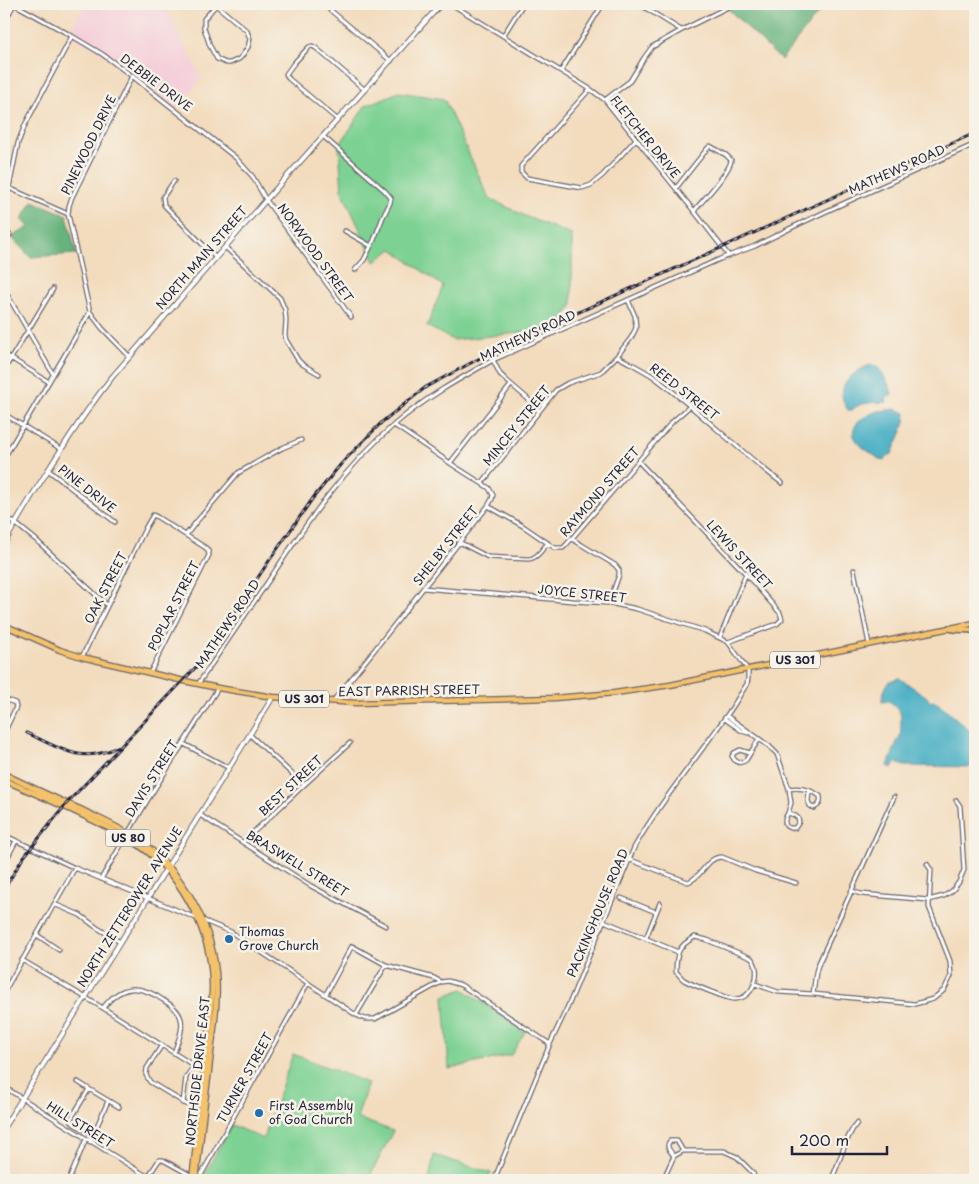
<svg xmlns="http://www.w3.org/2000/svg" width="979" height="1184" viewBox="0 0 979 1184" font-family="'Playpen Sans',sans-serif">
<rect width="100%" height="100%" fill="#f7f3e8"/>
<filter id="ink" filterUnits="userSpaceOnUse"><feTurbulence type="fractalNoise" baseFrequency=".02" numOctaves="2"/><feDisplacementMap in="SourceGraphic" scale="10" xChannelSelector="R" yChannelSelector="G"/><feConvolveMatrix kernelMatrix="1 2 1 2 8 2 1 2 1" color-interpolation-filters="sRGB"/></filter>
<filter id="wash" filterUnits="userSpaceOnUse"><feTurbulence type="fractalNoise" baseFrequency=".0096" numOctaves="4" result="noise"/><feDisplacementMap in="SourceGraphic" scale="20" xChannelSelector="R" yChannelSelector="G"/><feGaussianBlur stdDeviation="1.12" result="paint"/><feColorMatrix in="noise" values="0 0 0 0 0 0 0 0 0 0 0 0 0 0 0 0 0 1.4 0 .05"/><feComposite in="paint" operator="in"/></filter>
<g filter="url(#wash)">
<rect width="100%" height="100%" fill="#f3dcbe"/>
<path fill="#f5cfda" d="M77 4H171L169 15 202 78 176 108 112 59 69 34 83 8Z"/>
<path fill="#7dd193" stroke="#507a67" d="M399 92 444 99 489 198 527 217 572 235V306L555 329 453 340 427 326 443 286 392 249 375 262 342 191 339 146 365 106Z
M463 989 525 1032 511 1055 449 1069 444 996Z
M293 1054 368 1083 357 1118 393 1131 368 1180H201L232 1125 263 1139Z
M434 1155 491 1173 488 1180H429Z"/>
<path fill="#66b37d" stroke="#446a5c" d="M723 4H825L781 60Z
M33 201 67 215 76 254 30 257C25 250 17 245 12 237L29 227 22 219Z"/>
<path fill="#46afc4" stroke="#346880" d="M871 365 877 366C884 375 888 382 892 394L886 399 887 402C875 403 861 401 852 410H848C832 389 852 371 871 365Z
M895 409 906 413C906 427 897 441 892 454L889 455 884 461C875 458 875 455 868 451 844 435 852 421 875 412 882 410 889 410 895 409Z
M899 678 927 697 930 702 934 701 942 706 975 735V767L904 766 895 762 892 768 888 766 897 742 901 734C900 729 901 726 901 721 902 712 896 706 889 701L882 702C881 696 886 687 889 681H894Z"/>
</g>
<g filter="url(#ink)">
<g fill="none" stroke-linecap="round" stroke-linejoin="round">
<defs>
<path id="minor" d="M323 4 391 61
M451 4 590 89 605 100 694 211 729 256
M639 4 681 30
M216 5 247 31 250 39 248 47 242 56 239 59 230 63H226L217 59 210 46 204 28V19Z
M4 23 14 4 72 36 102 54 132 76 236 158 253 177 266 200 351 317
M503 36 523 4
M561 71 603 4
M590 89 521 166V172L527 178 582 188 591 185 603 175 636 139
M605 100 630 81 644 58 652 47 682 30 734 4
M338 120 289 79 286 74 294 63 309 47 312 46 316 48 365 90
M324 137 385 191 391 198 390 203 383 217 374 240 364 260 355 270
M174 181 163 197 164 205 216 258
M9 188 68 214
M676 188 707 149 710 146 726 155 731 160C731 171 702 201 694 211
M4 202 9 188 18 143 25 125 72 36
M4 230 10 235
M345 231 371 246
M225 247 280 298 285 310 286 320 285 335 286 340 298 360 302 364 319 374
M4 289 53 374
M4 354 49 382
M129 356 102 328 90 312 68 214 69 206 72 197 132 76
M617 356C629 363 642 369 654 377 698 410 738 450 782 483
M493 360 500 374 506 380 527 398 539 411
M4 370 53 289
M4 414 61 449
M4 458 90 312
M639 462 746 574 780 613 782 619 777 624 728 642
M450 463 511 385
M48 470 115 522
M482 483 556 390 568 383 601 372 617 356 631 338 636 328 635 316 628 300
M488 506 523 526 555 548H563L567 544 672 422 689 407
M4 516 15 523 36 540 107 605
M186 535 197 521 238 473 282 448 301 440
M572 539 615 565 619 570V575L609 603
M459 542 488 557 528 559C537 559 542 549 548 543
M854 570 869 644
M423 588 573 601 609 603 637 609 705 631 728 642 748 670V679L747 684C739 696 733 708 724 719 694 762 660 802 634 848L569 1004 550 1044 494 1180
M720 637 746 574
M82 657 146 527 153 515 157 517 206 548 208 551 209 555 150 673
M198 684C221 650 244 617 267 583 305 526 342 469 395 424 425 398 459 379 493 360L720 259 755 246 793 227 829 210 975 144
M4 699 15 703 16 707 4 733
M333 701C386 637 436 571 488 506L492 499 493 495 489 488 456 467 394 425
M727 716 769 746 777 754 789 789 791 803 788 813
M725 719 742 731 748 733
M249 734 304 785
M184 744 229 768
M750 753 740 750 734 753 732 756C735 762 740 765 746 760L759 739
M789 789C800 787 811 790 820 796 821 802 820 805 814 808L810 806 808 801 809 792
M788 813 794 815 798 818 799 822 795 828H790L786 826C784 821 785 818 788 813Z
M200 815 311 886 386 926
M4 835 75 868 196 918
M243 842 304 785 350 743
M628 859 688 882C703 877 706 857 722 857L756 871 796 883
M4 864 16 841
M101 879 147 801 218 688
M852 891 861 894 928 900 944 896 952 891 959 882 964 870 960 806 956 800
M621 898 656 912
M54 904 80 915 96 927 120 942
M202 920 231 932 356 1015 365 1019H375L441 982 448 981 461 985 550 1044
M604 921 678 952
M37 935 59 950
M695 937 707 940 751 958C763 970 754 999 735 999 729 1000 691 984 684 980 681 978 679 974 676 972 676 953 678 946 695 937Z
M646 938 660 903
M22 960 103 1008 204 1072
M755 984 778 992 813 994 915 1004 933 999 944 990 951 976 950 961 929 907 931 870 927 864
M4 992 75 868
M326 994 352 946 386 965 434 978 441 982
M813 994 816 972 818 965 894 797
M103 1008C121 984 139 984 163 1000 170 1004 179 1010 181 1019 184 1030 177 1043 174 1053
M356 1015 386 965
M162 1045 147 1068 146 1075 150 1082 201 1113
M78 1082 89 1089
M4 1087 148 1177
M183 1103 186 1077 194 1066
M93 1135 73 1123 71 1120 72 1117 89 1089 119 1107
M90 1142 108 1101
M674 1156C670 1151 665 1146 670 1141H677L683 1151
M69 1180 86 1139
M146 1180 159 1160H163L192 1176 196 1177H200L308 983
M663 1180 674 1156 683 1151H724L737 1157 753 1173 755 1180
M831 1180C840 1163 845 1137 857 1123"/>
<path id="tertiary" d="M4 544C17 520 31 497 45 475 67 440 88 407 113 376L266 200 441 4
M4 1127 148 898 273 697"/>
<path id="secondary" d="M4 1174 22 1180"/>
<path id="primary" d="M4 625 60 650 82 657 184 681 218 688 273 697 355 703 554 698 615 693 670 685 975 623
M4 774C29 786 54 798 80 809 102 820 124 829 143 843 183 873 211 923 216 972 219 1005 212 1038 209 1071 204 1107 200 1144 196 1180
M4 780C29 791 54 802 80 814 100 824 121 833 140 846 185 878 214 937 212 992 211 1020 207 1048 204 1075 200 1110 196 1145 192 1180"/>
<path id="trunk" d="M949 628C958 631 966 628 975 631"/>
</defs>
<use href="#minor" stroke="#6b6369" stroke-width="5.5"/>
<use href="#tertiary" stroke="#6b6369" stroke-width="6"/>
<use href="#secondary" stroke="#6b6369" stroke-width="6"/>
<use href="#primary" stroke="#6b6369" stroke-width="7"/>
<use href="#trunk" stroke="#6b6369" stroke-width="8"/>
<use href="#minor" stroke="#fff" stroke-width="3"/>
<use href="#tertiary" stroke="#fff" stroke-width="4"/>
<use href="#secondary" stroke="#fae7c3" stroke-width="4"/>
<use href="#primary" stroke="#f3c26a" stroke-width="4.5"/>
<use href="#trunk" stroke="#f3c26a" stroke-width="5"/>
<defs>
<path id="rail" d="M27 733C59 748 82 765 117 747
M4 889 23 858 67 803 197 666 210 649 269 561 313 498 341 464 382 422 426 387 497 349 975 133"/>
</defs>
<use href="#rail" stroke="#22223b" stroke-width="3"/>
<use href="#rail" stroke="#f7f3e8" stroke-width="1" stroke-dasharray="4" stroke-linecap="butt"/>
</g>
</g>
<g fill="#1f6fb2" stroke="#f7f3e8" stroke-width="2">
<circle cx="229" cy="939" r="5"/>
<circle cx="259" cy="1113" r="5"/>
</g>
<g text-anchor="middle" stroke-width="5" stroke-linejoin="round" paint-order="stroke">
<g fill="#f7f3e8" stroke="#62616f" stroke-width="1">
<rect x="770" y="651.5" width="50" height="17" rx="4"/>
<rect x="279" y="690.5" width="50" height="17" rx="4"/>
<rect x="105.5" y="829.5" width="45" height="17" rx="4"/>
</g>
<g font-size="11" font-weight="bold" fill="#22223b">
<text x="795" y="664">US 301</text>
<text x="304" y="703">US 301</text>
<text x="128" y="842">US 80</text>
</g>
<g font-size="12" fill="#22223b" stroke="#f7f3e8">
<text transform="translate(156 83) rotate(37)" y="4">DEBBIE DRIVE</text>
<text transform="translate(645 137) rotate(51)" y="4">FLETCHER DRIVE</text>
<text transform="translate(89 145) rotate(-64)" y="4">PINEWOOD DRIVE</text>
<text transform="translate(897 170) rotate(-24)" y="4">MATHEWS ROAD</text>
<text transform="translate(315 253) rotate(54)" y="4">NORWOOD STREET</text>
<text transform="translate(202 258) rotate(-49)" y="4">NORTH MAIN STREET</text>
<text transform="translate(528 336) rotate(-25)" y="4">MATHEWS ROAD</text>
<text transform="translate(684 392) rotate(38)" y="4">REED STREET</text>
<text transform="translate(517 426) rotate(-51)" y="4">MINCEY STREET</text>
<text transform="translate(87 489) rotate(38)" y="4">PINE DRIVE</text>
<text transform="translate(600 492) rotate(-49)" y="4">RAYMOND STREET</text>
<text transform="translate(446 546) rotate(-52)" y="4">SHELBY STREET</text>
<text transform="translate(739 555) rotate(47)" y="4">LEWIS STREET</text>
<text transform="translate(106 588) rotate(-63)" y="4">OAK STREET</text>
<text transform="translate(582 594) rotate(6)" y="4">JOYCE STREET</text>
<text transform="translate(174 606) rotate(-63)" y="4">POPLAR STREET</text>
<text transform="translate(228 624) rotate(-56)" y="4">MATHEWS ROAD</text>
<text transform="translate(409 691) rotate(-1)" y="4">EAST PARRISH STREET</text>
<text transform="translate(152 779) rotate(-58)" y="4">DAVIS STREET</text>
<text transform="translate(291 786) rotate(-43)" y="4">BEST STREET</text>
<text transform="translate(297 864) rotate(31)" y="4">BRASWELL STREET</text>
<text transform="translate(130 907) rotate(-58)" y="4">NORTH ZETTEROWER AVENUE</text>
<text transform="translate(598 913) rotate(-67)" y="4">PACKINGHOUSE ROAD</text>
<text transform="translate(198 1071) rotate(-84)" y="4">NORTHSIDE DRIVE EAST</text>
<text transform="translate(245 1078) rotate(-61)" y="4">TURNER STREET</text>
<text transform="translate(80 1125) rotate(32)" y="4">HILL STREET</text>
</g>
<g font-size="12" fill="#22223b" stroke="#f7f3e8" text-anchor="start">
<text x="239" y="936">Thomas<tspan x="239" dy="14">Grove Church</tspan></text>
<text x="269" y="1110">First Assembly<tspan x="269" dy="14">of God Church</tspan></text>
</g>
</g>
<rect width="979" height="1184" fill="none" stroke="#f7f3e8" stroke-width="20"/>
<path d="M792 1146v8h95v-8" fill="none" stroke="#22223b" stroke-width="2.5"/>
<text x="799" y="1146" font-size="15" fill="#22223b" stroke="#f7f3e8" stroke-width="4" paint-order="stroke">200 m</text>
</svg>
